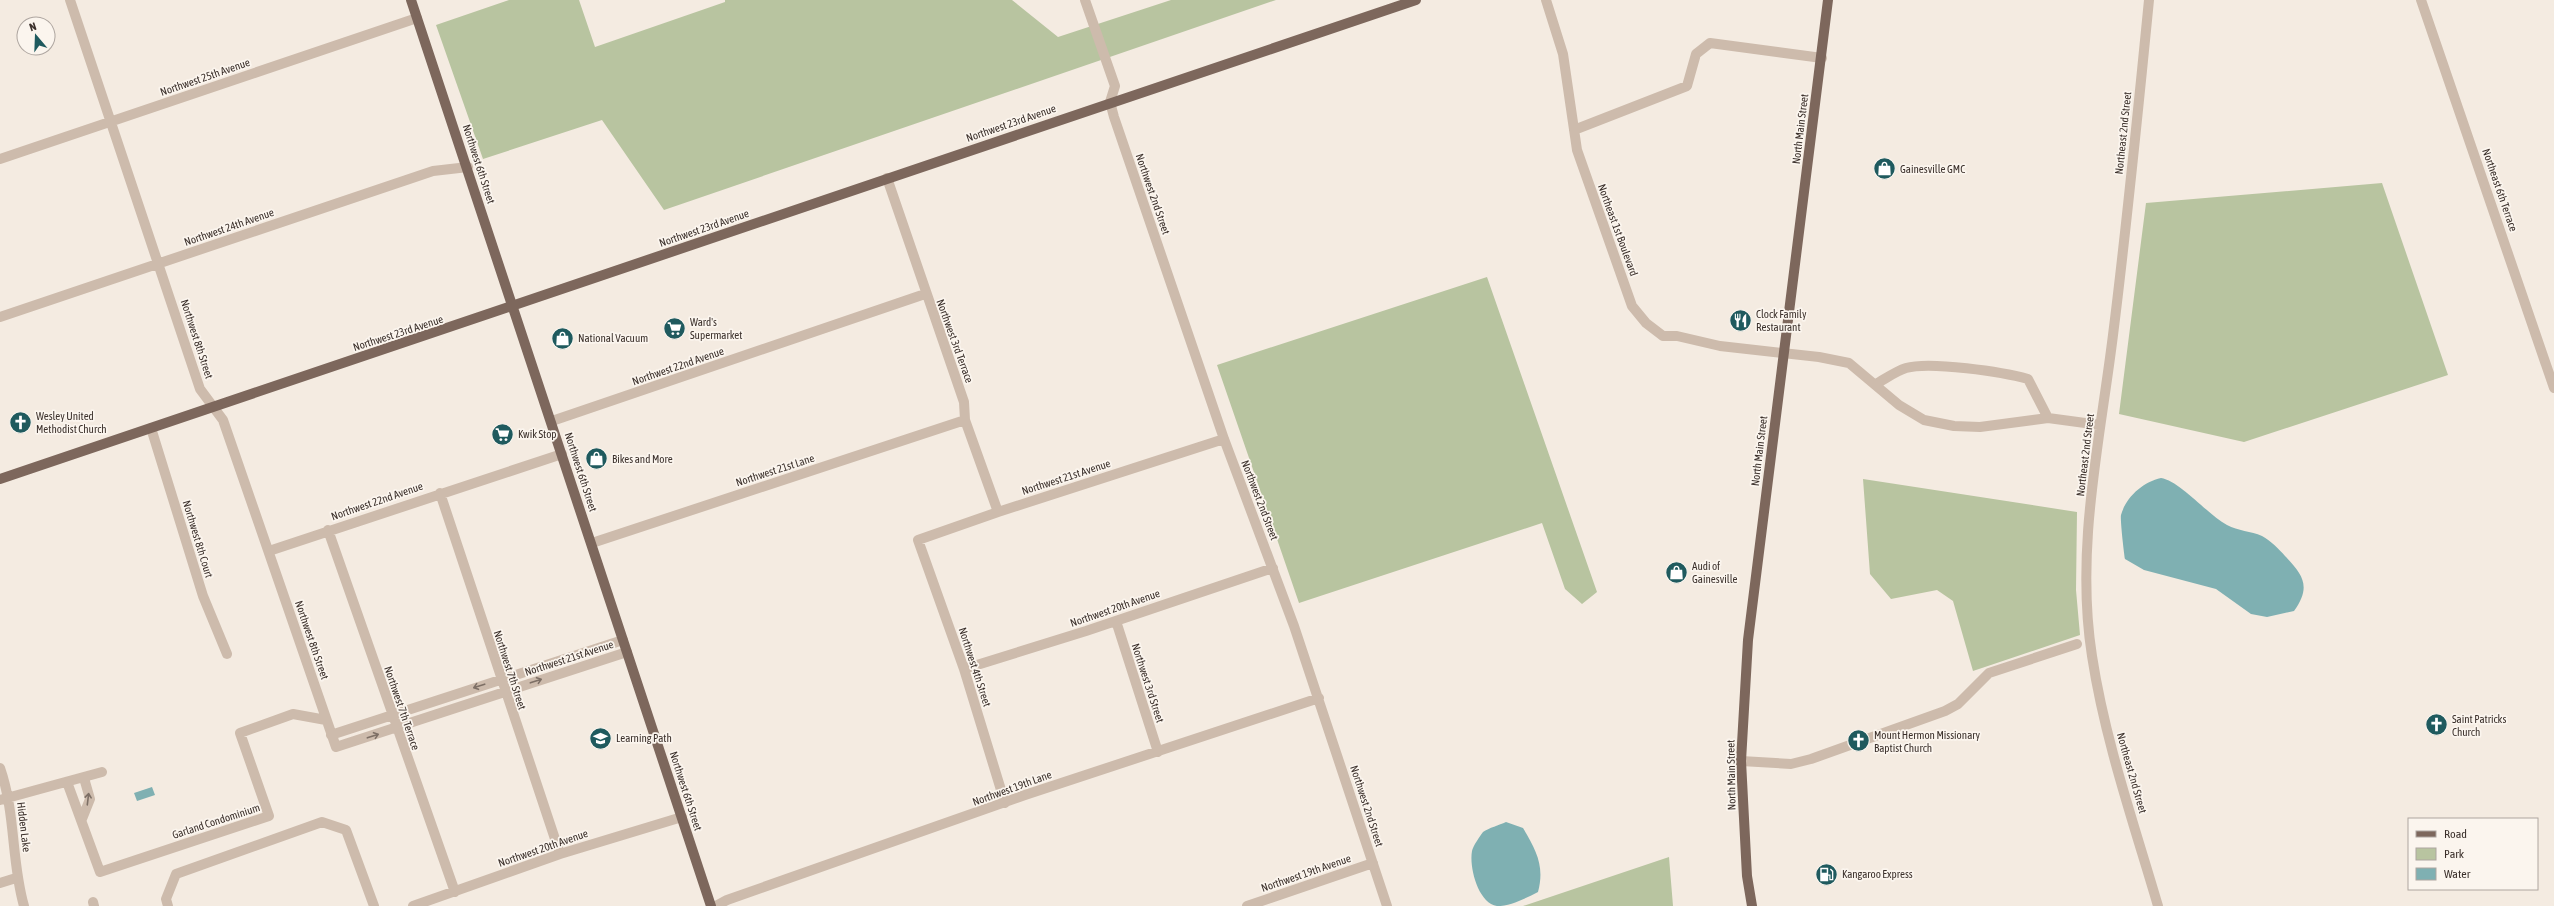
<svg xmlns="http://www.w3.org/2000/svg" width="2554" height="906" viewBox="0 0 2554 906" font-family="'Asap Condensed',sans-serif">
<rect width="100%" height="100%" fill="#f4ebe1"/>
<path fill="#b8c4a0" d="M509 0H579L595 47 725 2V0H1012L1058 37 1171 0H1276L664 210 602 120 483 159 436 25Z
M2382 183 2448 375 2244 442 2119 414 2146 203Z
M1487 277 1597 592 1582 604 1565 589 1542 523 1299 603 1217 365Z
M1863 479 2077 512 2076 590 2080 635 1973 671 1953 601 1937 590 1891 599 1870 574Z
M1669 857 1673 906H1523Z"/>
<path fill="#7fb0b2" d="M2161 478C2180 481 2207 514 2227 525 2238 531 2251 531 2262 536 2271 541 2279 549 2285 556 2304 576 2311 587 2294 611L2267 617 2251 614 2216 589 2144 570 2125 559C2124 553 2120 519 2121 515 2126 497 2143 482 2161 478Z
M152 787 155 795 137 801 134 793Z
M1506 822 1523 828C1536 850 1545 866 1538 892 1526 898 1511 906 1497 906 1478 903 1469 867 1472 851 1473 846 1480 836 1483 832 1489 828 1499 825 1506 822Z"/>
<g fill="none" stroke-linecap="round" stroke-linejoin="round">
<path stroke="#cdbbac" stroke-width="10" d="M70 0 200 389 223 420 336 747 627 652
M1085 0 1115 86 1110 102 1114 117 1224 439 1294 626 1387 906
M1546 0 1563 54 1577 150 1632 306 1646 323 1663 336H1677L1720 346 1819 357 1849 363 1899 405 1924 420 1954 426 1980 427 2048 418 2100 425
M2149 0C2138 112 2127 224 2113 335 2100 441 2075 549 2092 656 2105 741 2134 824 2158 906
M2421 0 2554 388
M1574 130 1687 86 1696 54 1710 43 1822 58
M0 159 417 18
M887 178 964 402 965 420 998 512
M0 317 433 171 468 167
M1876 384C1885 379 1896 371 1906 368 1930 361 2003 372 2028 379L2048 418
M552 421 925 294
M151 428 203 596 227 654
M440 493 560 854
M328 530 455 892
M592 543 965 420
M269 551 562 454
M1116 621 1158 752
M964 669 1086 631 1273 568
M331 735 623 640
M1741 761 1791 764 1811 759 1945 711 1958 704 1989 673 2077 644
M0 768C16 814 11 861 24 906
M67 782 100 872 269 816 240 733 293 714 326 720
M0 800 102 772
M1005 803 964 669 918 540 998 512 1224 439
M82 819 90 799 84 778
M0 883 16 878
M93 902 94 906
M168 906 166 899 176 874 322 822 346 830 374 906
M413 906 560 854 682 817
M716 906 727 900 1025 795 1319 698
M1247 906 1373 863"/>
<path stroke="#7d675c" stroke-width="10" d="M411 0 711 906
M0 479 1416 0
M1752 906 1747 876 1741 761 1748 640 1828 0"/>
</g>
<defs><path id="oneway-shaft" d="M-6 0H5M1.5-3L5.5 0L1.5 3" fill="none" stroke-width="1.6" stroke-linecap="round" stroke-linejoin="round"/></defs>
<g stroke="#7d6f65">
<use href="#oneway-shaft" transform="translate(536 681) rotate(-18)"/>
<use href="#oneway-shaft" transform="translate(479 686) rotate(162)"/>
<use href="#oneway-shaft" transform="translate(373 736) rotate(-18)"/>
<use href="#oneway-shaft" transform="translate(88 799) rotate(-83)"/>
</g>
<defs>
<symbol id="shop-disc" viewBox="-11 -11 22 22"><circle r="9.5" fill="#1f5a5e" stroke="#fbf5ee"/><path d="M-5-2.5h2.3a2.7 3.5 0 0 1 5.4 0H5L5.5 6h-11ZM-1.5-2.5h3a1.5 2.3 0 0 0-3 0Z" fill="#fff"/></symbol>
<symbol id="restaurant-disc" viewBox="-11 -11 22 22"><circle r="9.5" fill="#1f5a5e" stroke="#fbf5ee"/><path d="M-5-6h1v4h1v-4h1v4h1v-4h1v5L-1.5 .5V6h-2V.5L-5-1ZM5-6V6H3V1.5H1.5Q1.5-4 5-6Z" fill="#fff"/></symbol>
<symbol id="supermarket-disc" viewBox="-11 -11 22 22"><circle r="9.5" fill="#1f5a5e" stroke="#fbf5ee"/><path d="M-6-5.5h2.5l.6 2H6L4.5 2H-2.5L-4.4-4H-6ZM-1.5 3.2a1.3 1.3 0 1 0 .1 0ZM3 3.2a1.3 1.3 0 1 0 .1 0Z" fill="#fff"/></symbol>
<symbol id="church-disc" viewBox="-11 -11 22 22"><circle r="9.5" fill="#1f5a5e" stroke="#fbf5ee"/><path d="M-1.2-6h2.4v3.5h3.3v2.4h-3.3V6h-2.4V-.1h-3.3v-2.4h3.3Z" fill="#fff"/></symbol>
<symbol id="school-disc" viewBox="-11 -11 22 22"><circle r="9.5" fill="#1f5a5e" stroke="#fbf5ee"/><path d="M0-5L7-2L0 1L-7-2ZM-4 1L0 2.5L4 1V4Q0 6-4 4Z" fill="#fff"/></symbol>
<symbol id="fuel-disc" viewBox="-11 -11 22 22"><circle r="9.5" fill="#1f5a5e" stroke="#fbf5ee"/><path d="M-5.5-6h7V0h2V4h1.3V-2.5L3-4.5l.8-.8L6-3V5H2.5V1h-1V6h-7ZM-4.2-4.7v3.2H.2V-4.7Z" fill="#fff"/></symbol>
</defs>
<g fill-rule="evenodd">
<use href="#shop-disc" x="1872" y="156" width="25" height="25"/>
<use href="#restaurant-disc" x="1728" y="308" width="25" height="25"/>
<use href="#supermarket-disc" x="662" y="316" width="25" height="25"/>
<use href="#shop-disc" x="550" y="326" width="25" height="25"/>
<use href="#church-disc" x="8" y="410" width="25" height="25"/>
<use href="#supermarket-disc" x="490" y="422" width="25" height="25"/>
<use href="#shop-disc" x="584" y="446" width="25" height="25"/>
<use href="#shop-disc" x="1664" y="560" width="25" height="25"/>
<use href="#church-disc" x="2424" y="712" width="25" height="25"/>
<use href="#school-disc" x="588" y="726" width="25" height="25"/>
<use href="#church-disc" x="1846" y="728" width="25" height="25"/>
<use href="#fuel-disc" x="1814" y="862" width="25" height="25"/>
</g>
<g text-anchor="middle" stroke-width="3.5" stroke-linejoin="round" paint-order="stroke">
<g font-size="11" fill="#3b302b" stroke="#fbf5ee">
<text transform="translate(205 77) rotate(-19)" y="4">Northwest 25th Avenue</text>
<text transform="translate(1011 123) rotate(-19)" y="4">Northwest 23rd Avenue</text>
<text transform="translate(1800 129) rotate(-83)" y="4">North Main Street</text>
<text transform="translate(2123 133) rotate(-84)" y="4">Northeast 2nd Street</text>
<text transform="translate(479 164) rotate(72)" y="4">Northwest 6th Street</text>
<text transform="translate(2500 190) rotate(71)" y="4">Northeast 6th Terrace</text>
<text transform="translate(1153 194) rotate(71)" y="4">Northwest 2nd Street</text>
<text transform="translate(229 227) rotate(-19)" y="4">Northwest 24th Avenue</text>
<text transform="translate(704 228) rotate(-19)" y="4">Northwest 23rd Avenue</text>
<text transform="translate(1618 230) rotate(70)" y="4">Northeast 1st Boulevard</text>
<text transform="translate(398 333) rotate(-18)" y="4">Northwest 23rd Avenue</text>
<text transform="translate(197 339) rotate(72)" y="4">Northwest 8th Street</text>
<text transform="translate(955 341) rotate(70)" y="4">Northwest 3rd Terrace</text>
<text transform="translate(678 366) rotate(-19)" y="4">Northwest 22nd Avenue</text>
<text transform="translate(1759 451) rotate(-83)" y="4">North Main Street</text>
<text transform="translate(2085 455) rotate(-83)" y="4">Northeast 2nd Street</text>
<text transform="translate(775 470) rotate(-18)" y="4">Northwest 21st Lane</text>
<text transform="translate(581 472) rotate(72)" y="4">Northwest 6th Street</text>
<text transform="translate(1066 477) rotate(-18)" y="4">Northwest 21st Avenue</text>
<text transform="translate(1260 500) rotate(69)" y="4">Northwest 2nd Street</text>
<text transform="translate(377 501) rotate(-19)" y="4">Northwest 22nd Avenue</text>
<text transform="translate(198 539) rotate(73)" y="4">Northwest 8th Court</text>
<text transform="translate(1115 608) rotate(-19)" y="4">Northwest 20th Avenue</text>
<text transform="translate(312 640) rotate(71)" y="4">Northwest 8th Street</text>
<text transform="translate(569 658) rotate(-18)" y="4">Northwest 21st Avenue</text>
<text transform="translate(975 667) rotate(72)" y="4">Northwest 4th Street</text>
<text transform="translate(510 670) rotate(72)" y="4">Northwest 7th Street</text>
<text transform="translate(1148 683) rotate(72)" y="4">Northwest 3rd Street</text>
<text transform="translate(402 708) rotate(71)" y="4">Northwest 7th Terrace</text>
<text transform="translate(2132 773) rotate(74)" y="4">Northeast 2nd Street</text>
<text transform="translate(1731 775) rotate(-91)" y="4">North Main Street</text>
<text transform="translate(1012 788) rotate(-20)" y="4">Northwest 19th Lane</text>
<text transform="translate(686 791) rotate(72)" y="4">Northwest 6th Street</text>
<text transform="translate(1367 806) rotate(72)" y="4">Northwest 2nd Street</text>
<text transform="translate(216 821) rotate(-18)" y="4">Garland Condominium</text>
<text transform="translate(24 827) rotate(83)" y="4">Hidden Lake</text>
<text transform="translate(543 848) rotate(-19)" y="4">Northwest 20th Avenue</text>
<text transform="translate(1306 873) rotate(-19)" y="4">Northwest 19th Avenue</text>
</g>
<g font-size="11" fill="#3b302b" stroke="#fbf5ee" text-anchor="start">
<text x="1900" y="173">Gainesville GMC</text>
<text x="1756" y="318">Clock Family<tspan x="1756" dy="13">Restaurant</tspan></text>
<text x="690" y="326">Ward's<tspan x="690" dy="13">Supermarket</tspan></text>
<text x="578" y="342">National Vacuum</text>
<text x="36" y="420">Wesley United<tspan x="36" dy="13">Methodist Church</tspan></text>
<text x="518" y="438">Kwik Stop</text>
<text x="612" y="463">Bikes and More</text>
<text x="1692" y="570">Audi of<tspan x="1692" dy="13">Gainesville</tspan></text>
<text x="2452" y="723">Saint Patricks<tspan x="2452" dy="13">Church</tspan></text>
<text x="1874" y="739">Mount Hermon Missionary<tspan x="1874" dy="13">Baptist Church</tspan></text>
<text x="616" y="742">Learning Path</text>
<text x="1842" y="878">Kangaroo Express</text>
</g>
</g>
<rect x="2408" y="818" width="130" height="72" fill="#fbf5ee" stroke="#aea6a0"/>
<rect x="2416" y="831" width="20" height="6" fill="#7d675c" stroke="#aea6a0"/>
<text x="2444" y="838" font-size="12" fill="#3b302b">Road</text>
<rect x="2416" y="848" width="20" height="12" fill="#b8c4a0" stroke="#aea6a0"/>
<text x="2444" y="858" font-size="12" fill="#3b302b">Park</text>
<rect x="2416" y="868" width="20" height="12" fill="#7fb0b2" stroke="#aea6a0"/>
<text x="2444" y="878" font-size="12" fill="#3b302b">Water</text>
<g transform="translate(36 36) rotate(341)"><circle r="19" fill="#fbf5ee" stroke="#aea6a0"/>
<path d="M0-3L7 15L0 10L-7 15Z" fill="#1f5a5e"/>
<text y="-6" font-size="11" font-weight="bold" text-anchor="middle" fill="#3b302b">N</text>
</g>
</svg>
